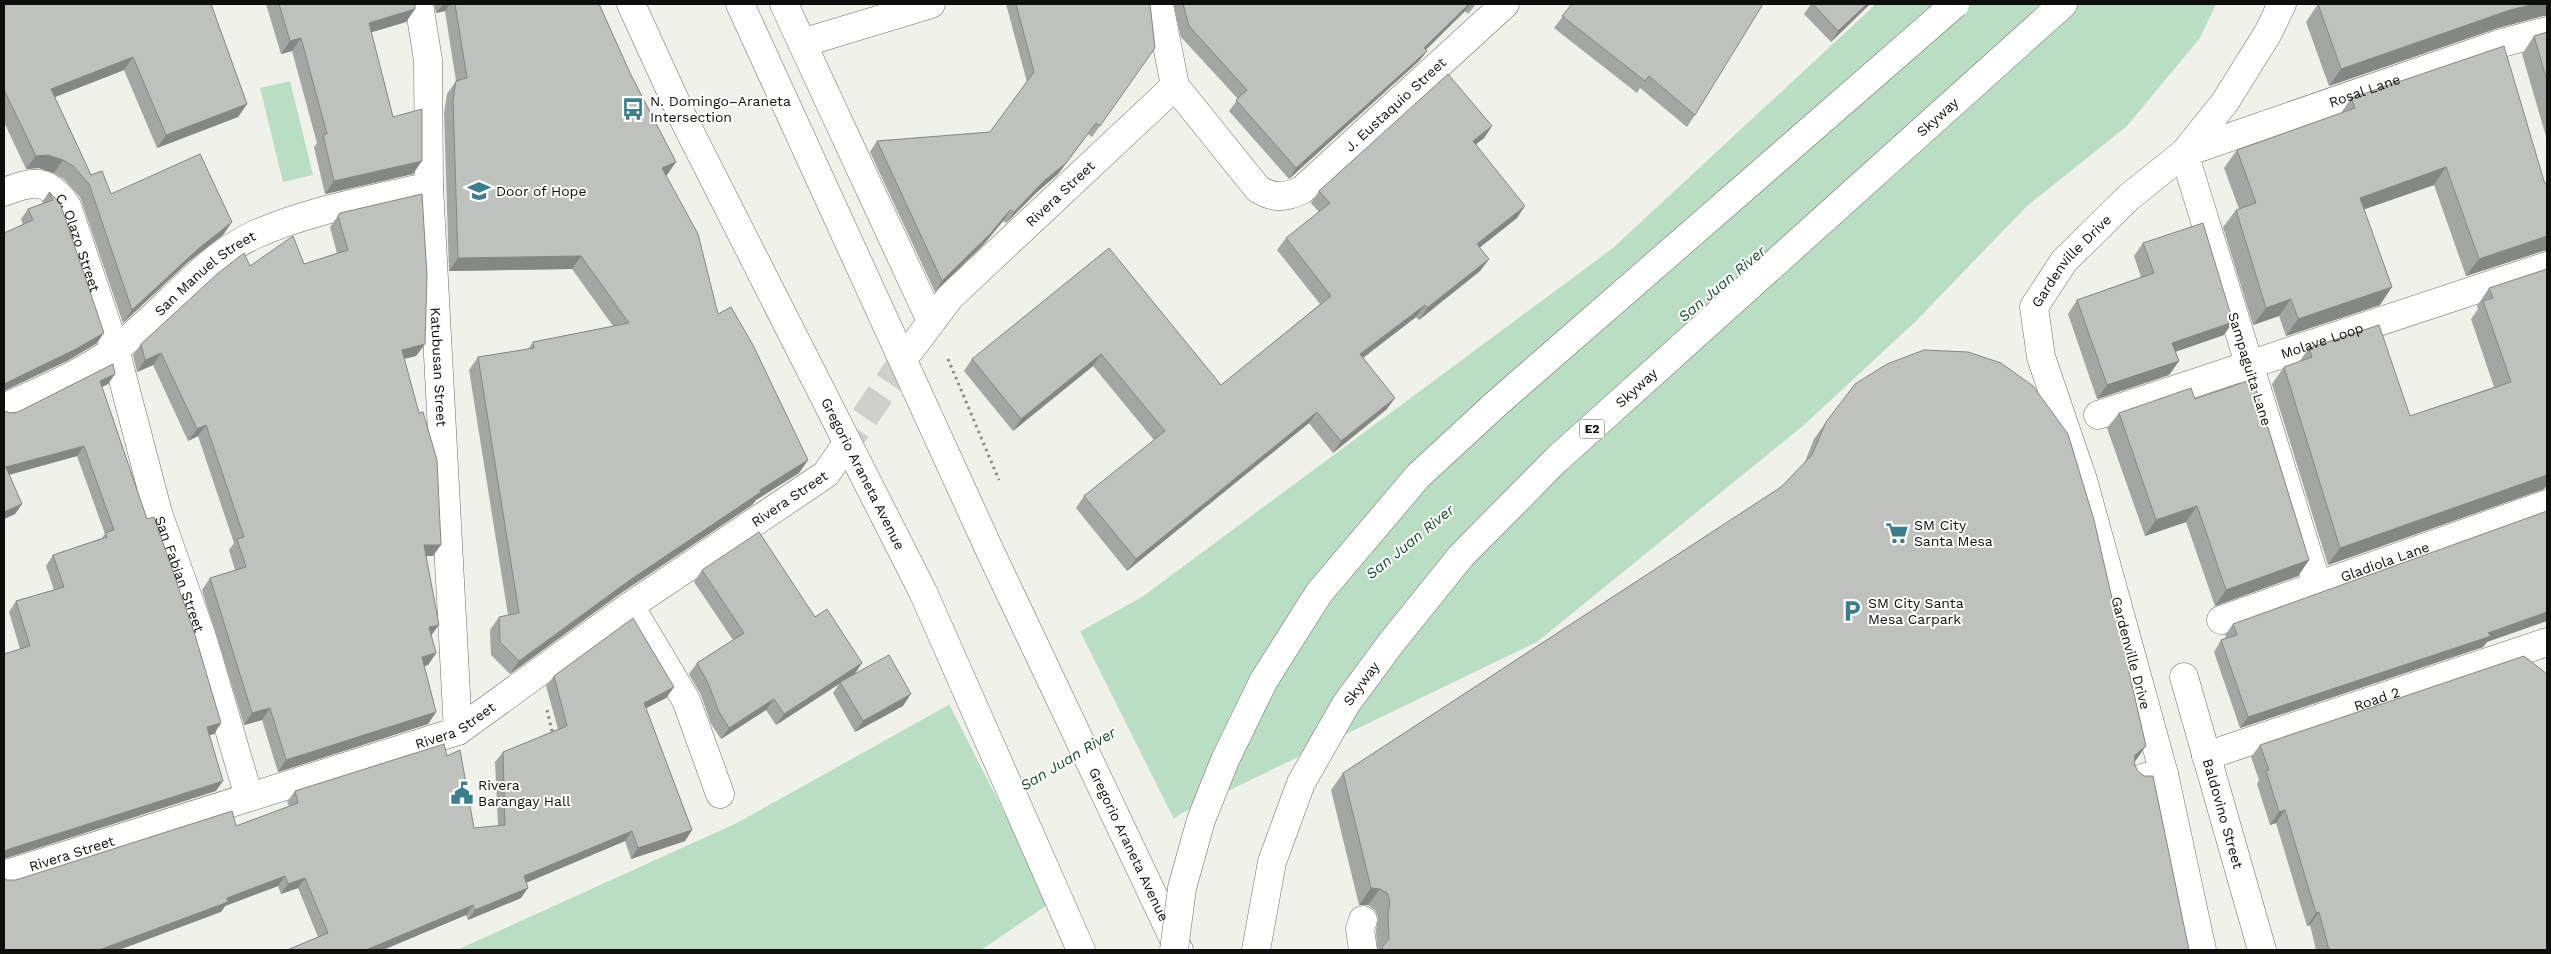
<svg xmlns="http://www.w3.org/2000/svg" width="2551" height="954" viewBox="0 0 2551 954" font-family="'Work Sans',sans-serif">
<rect width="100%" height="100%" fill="#f1f1ec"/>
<path fill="#b9dec3" d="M1876 4H2216L2200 38 2127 126 2027 206 1915 322 1804 425 1537 642 1182 813 981 950H457L737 823 1142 597 1613 248Z
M290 81 313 175 283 182 260 88Z"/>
<path fill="#f1f1ec" d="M1079 629 1175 821 1051 905 948 702Z"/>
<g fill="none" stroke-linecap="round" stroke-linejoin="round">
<path stroke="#cfcfcb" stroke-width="28" stroke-dasharray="28 14" stroke-linecap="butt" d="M841 452 911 349"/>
<defs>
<g id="minor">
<path id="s1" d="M419 4 428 60 429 186 458 731"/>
<path d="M784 4 931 321"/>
<path id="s2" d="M1159 4 1175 86 1258 189C1274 199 1285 198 1302 190L1505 4"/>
<path d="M802 43 931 4"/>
<path id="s3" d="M4 192C33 181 47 177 67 206L115 349 158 513 203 640 249 797"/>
<path id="s4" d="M911 349 950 297 1175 86"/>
<path id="s5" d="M4 408C41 390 80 375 114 350 163 315 199 261 254 235 309 210 372 200 429 186"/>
<path id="s6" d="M2098 415 2547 266"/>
<path id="s7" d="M2317 584 2184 153 2502 43 2547 31"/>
<path d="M630 606 686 700 720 794"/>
<path id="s8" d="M2221 620 2547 504"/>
<path id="s9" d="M2184 677 2262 950"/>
<path id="s10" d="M2206 756 2547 642"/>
<path id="s11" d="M2164 774 2083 480 2041 357 2034 307 2064 261 2129 197 2184 153 2225 102 2268 33 2282 4"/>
<path d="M2145 777 2164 774 2202 950"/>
<path id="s12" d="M4 875 458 731 630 606 826 474 841 452"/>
<path d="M1363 920 1360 929 1363 950"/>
</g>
<g id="major">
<path id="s13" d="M631 4 684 120 923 592 1081 950"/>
<path id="s14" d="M740 4 990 551 1179 950"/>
</g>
<g id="highway">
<path id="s15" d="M1256 950 1272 862 1301 783 1346 704 1391 643 1461 556 1556 460 2063 4"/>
</g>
</defs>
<use href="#minor" stroke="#6c6d68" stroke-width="29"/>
<use href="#major" stroke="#6c6d68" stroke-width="29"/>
<use href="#highway" stroke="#6c6d68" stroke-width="29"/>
<path stroke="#898a86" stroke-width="3" stroke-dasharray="2.5 4" stroke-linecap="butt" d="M948 359 999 480
M547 710 553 735"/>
<use href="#minor" stroke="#fff" stroke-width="28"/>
<use href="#major" stroke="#fff" stroke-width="28"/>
<use href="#highway" stroke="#fff" stroke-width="28"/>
<defs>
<path id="highway-bridge" d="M1174 950 1182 888 1201 820 1225 760 1264 680 1319 593 1418 476 1497 403 1955 4"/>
</defs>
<use href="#highway-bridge" stroke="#6c6d68" stroke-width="29" stroke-linecap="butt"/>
<use href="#highway-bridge" stroke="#fff" stroke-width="28"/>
</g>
<path fill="#a3a6a2" d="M4 4H211L247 104 238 117 157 148 124 70 55 97 91 175 111 194 223 235 188 262 123 323 80 197 64 179 54 173 39 168 26 169 4 122Z
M266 4H415V9L406 22 371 32 393 117 413 174 325 194 314 147 317 143 292 51 281 54Z
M434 4H599L631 75 676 162 666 175 718 314 808 460 799 473 756 500 752 505 621 593 510 674 491 655 490 630 499 617 508 615 469 370 478 357 528 349 533 342 613 326 572 269 449 271 444 113 447 94 456 81 445 11 436 13Z
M1006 4H1150L1155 48 1092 137 1088 134 1058 174 1037 192 1006 223 1003 221 984 244 935 292 870 152 877 141 990 132 1027 82Z
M1173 4H1476L1468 14 1465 11 1426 50 1427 51 1419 61 1289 179 1229 111 1238 99 1181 37Z
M1572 4 1695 115 1687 127 1640 88 1637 93 1554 28Z
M1811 4H1870L1831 42 1804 14Z
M2318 4H2547V16H2543L2498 28 2329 86 2306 22Z
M2547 32V140L2522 54 2534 36Z
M2351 98 2544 181 2543 251 2466 276 2434 185 2364 209 2380 305 2286 336 2279 316 2253 325 2223 227 2236 210 2239 209 2224 168 2237 150 2341 113Z
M1492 126 1484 138 1476 144 1517 218 1479 248 1489 259 1480 271 1419 320 1416 317 1363 358 1387 409 1333 453 1309 423 1127 571 1076 508 1084 496 1154 440 1093 366 1013 431 964 371 972 359 1109 248 1221 385 1320 304 1277 250 1286 238 1319 212 1311 203 1319 191Z
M49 192 60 203 97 343 67 361 21 219 28 209 43 203 42 202Z
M340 213 425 344 416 356 404 359 433 556H426L431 636 436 653 428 665 424 666 436 712 428 724 278 772 262 720 244 725 202 590 210 578 235 570 229 550 234 543 198 436 188 441 153 365 137 372 133 355 141 344 250 266 304 264 337 253 330 227Z
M2143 243 2224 335 2175 352 2179 361 2169 375 2097 399 2068 314 2077 300 2141 277 2134 256Z
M2547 269V485L2544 489 2328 565 2272 384 2284 367 2299 362 2309 348 2410 416 2494 387 2471 319 2478 309 2477 306 2489 288Z
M115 374 108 384 102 387 147 519 221 723 214 734 209 735 216 791 20 649 9 612 16 601 54 590 46 566 53 555 102 538 105 534 77 456 9 475 22 504 15 514 4 519V411L10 413 18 412Z
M2195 399 2309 560 2298 576 2215 606 2186 522 2145 536 2107 428 2119 413Z
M1826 422 2135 763 2189 950H1377L1376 930 1378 917 1375 910 1368 905H1359L1331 790 1343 773 1781 487 1804 464 1814 439Z
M702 570 815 617 862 663 854 674 903 706 855 732 833 693 839 684 776 725 766 710 721 739 711 724 701 695 689 674 697 663 733 640 694 582Z
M2233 624 2487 642 2483 647 2240 728 2214 652 2221 640 2226 639 2225 635Z
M554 676 674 687 666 698 646 708 692 830 685 841 631 859 625 841 526 883 521 898 468 920 466 915 383 950H287L318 937 298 888 281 894 278 886 225 906 221 912 7 880H16L236 826 289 806 287 802 295 791 447 756 474 828 498 826 495 762 503 752 558 729 546 686Z
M2260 745 2547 950H2316L2310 925 2307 926 2276 823 2270 825 2257 784 2259 780 2251 757Z"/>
<path fill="#858784" d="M443 4H450L445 11 436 13Z
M1469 4H1470L1465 11 1417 58 1424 48Z
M1867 4H1870L1831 42 1838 31Z
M2535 4H2547V16H2543L2498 28 2329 86 2341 69 2510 10Z
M415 9 406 22 359 36 369 23Z
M301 38 292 51 281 54 290 41Z
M1427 51 1419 61 1289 179 1296 168Z
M133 57 124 70 42 102 51 89Z
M247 104 238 117 157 148 166 135Z
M1492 126 1484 138 1465 153 1473 141Z
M1088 134 1058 174 1037 192 1006 223 1014 212Z
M48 155 63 160 54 173 39 168 26 169 36 156Z
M422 161 413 174 325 194 334 181Z
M676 162 667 175 653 181 662 168Z
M2446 167 2434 185 2348 215 2360 198Z
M1525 206 1517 218 1469 256 1477 244Z
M1010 210 1003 221 984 244 935 292 942 281Z
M232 222 223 235 188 262 123 323 132 310 198 249Z
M2547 236V251H2543L2466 276 2479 259Z
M581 256 572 269 449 271 458 258Z
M1489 259 1480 271 1419 320 1427 308Z
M2392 287 2380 305 2286 336 2298 319Z
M2291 299 2279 316 2253 325 2266 308Z
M1425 305 1416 317 1352 366 1360 354Z
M2233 322 2224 335 2163 356 2172 343Z
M104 333 97 343 67 361 4 391V384Z
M425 344 416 356 394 361 402 350Z
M161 353 153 365 137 372 145 360Z
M1101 354 1093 366 1013 431 1021 419Z
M2179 361 2169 375 2097 399 2107 385Z
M115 374 108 384 92 392 100 381Z
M1395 398 1387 409 1333 453 1341 441Z
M1317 412 1309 423 1127 571 1136 559Z
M206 425 198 436 188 441 197 429Z
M84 446 77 456 4 476 6 467Z
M808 460 799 473 756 500 752 505 621 593 510 674 519 661 630 580 760 490Z
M2547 475V485L2544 489 2328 565 2340 548Z
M22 504 15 514 4 519V512Z
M2197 506 2186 522 2145 536 2156 520Z
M424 545H441L433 556H416Z
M2309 560 2298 576 2215 606 2226 590Z
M2547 612V621L2487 642 2483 647 2240 728 2248 717Z
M439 625 430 637 429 627Z
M436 653 428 665 414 668 422 657Z
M862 663 854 675 840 682 839 684 776 725 784 714Z
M674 687 666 698 637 713 644 703Z
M911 694 903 706 855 732 863 721Z
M774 699 766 710 721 739 729 728Z
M270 708 262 720 244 725 252 713Z
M436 712 428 724 278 772 286 760Z
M221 723 214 734 200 738 207 727Z
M2146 746 2134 763 2135 755Z
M223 781 216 791 4 859V852L6 850Z
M2285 810 2276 823 2270 825 2279 812Z
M692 830 685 841 631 859 638 848Z
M632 831 625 841 516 887 524 876Z
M285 876 278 886 225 906 221 912 119 950H99L227 898Z
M305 878 298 888 281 894 288 884Z
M528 888 521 898 468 920 475 910Z
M1371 888 1380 889 1368 905H1359Z
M473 905 466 915 383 950H366Z
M2319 912 2310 925 2307 926 2316 913Z"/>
<path fill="#bec1bc" stroke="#858784" d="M4 4H211L247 104 166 135 133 57 51 89 91 175 102 171 111 194 200 154 232 222 198 249 132 310 89 184 73 166 63 160 48 155 36 156 4 90Z
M279 4H415V9L369 23 393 117 422 109V161L334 181 323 135 327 134 301 38 290 41Z
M455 4H599L631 75 676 162 662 168 698 234 718 314 731 307 753 345 808 460 760 490 761 492 630 580 519 661 500 642 499 617 519 613 478 357 534 348 533 342 629 323 581 256 458 258 453 100 456 81 467 78Z
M1016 4H1150L1155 48 1100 126 1096 123 1066 163 1044 181 1014 212 1010 210 991 233 942 281 877 141 990 132 1034 72Z
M1183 4H1469L1424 48 1427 51 1296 168 1236 100 1247 90 1189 26Z
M1572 4H1763L1695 115 1649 76 1645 81 1562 16Z
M1813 4H1867L1838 31Z
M2318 4H2535L2510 10 2341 69Z
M2547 32V81L2534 36Z
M2504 46 2544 181 2547 186V236L2479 259 2446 167 2360 198 2392 287 2298 319 2291 299 2266 308 2236 210 2256 203 2237 150 2355 108 2351 98Z
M1448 74 1492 126 1473 141 1525 206 1477 244 1489 259 1427 308 1425 305 1360 354 1395 398 1341 441 1317 412 1136 559 1084 496 1165 431 1101 354 1021 419 972 359 1109 248 1221 385 1331 296 1286 238 1330 203 1319 191Z
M49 192 60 203 104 333 74 350 4 384V233L33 220 28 209 53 200Z
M422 194 427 275 425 344 402 350 419 413 423 412 437 460 441 545H424L439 625 429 627 436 653 422 657 436 712 286 760 270 708 252 713 210 578 246 567 237 539 244 537 206 425 197 429 161 353 145 360 141 344 217 274 244 253 250 266 293 236 304 264 348 250 338 216 340 213Z
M2203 223 2233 322 2172 343 2179 361 2107 385 2077 300 2154 273 2143 243Z
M2547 269V475L2340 548 2284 367 2312 357 2309 348 2379 325 2410 416 2511 382 2483 301 2493 298 2489 288Z
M1924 350 1968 352 2001 363 2033 386 2068 434 2094 520 2146 746 2135 755 2134 764 2138 771 2144 776H2153L2189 950H1383L1382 947 1389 939 1388 914 1390 901 1387 893 1380 889 1371 888 1343 773 1781 487 1812 455 1826 422 1855 384 1887 364Z
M113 364 115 374 100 381 147 519 154 517 195 635 221 723 207 727 223 781 6 850 4 852V654L30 646 16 601 64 587 53 555 107 537 105 533 114 530 84 446 6 467 22 504 4 512V411L10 413 18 412Z
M2253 379 2309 560 2226 590 2197 506 2156 520 2119 413 2191 388 2195 399Z
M2547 511V612L2488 633 2491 636 2248 717 2221 640 2237 635 2233 624Z
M759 532 815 617 827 609 862 663 784 714 774 699 729 728 719 712 708 683 697 663 744 633 702 570Z
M633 618 674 687 644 703 692 830 638 848 632 831 524 876 528 888 475 910 473 905 366 950H287L328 933 305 878 288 884 285 876 227 898 228 902 99 950H4V878L7 880H16L232 811 236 826 298 803 295 791 444 744 447 756 460 750 474 828 505 825 503 752 567 726 554 676Z
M889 655 911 694 863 721 840 682Z
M2524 656 2547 674V950H2329L2319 912 2316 913 2285 810 2279 812 2266 771 2269 770 2260 745Z"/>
<defs>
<symbol id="bus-bare" viewBox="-9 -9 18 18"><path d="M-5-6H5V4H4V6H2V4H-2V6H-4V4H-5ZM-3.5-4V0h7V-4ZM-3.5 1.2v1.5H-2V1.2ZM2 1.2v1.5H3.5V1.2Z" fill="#3b7f8f" stroke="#fffffe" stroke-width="2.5" paint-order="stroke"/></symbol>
<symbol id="school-bare" viewBox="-9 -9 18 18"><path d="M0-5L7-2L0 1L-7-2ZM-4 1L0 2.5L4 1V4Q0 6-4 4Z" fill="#3b7f8f" stroke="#fffffe" stroke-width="2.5" paint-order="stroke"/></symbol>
<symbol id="supermarket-bare" viewBox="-9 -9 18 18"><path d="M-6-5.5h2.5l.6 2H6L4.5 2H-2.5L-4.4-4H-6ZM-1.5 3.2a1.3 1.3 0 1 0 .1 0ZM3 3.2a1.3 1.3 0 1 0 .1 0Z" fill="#3b7f8f" stroke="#fffffe" stroke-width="2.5" paint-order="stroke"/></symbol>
<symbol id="parking-bare" viewBox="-9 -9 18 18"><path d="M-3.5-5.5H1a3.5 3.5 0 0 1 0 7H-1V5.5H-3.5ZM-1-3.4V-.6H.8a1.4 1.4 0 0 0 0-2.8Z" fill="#3b7f8f" stroke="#fffffe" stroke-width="2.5" paint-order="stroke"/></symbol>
<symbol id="civic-bare" viewBox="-9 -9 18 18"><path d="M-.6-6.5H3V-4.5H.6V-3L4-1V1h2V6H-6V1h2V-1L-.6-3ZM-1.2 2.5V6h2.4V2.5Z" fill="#3b7f8f" stroke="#fffffe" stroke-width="2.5" paint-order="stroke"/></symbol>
</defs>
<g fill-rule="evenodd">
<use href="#bus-bare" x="617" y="93" width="32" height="32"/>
<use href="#school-bare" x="463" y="175" width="32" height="32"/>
<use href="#supermarket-bare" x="1881" y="517" width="32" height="32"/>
<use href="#parking-bare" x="1836" y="595" width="32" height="32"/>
<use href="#civic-bare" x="446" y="777" width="32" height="32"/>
</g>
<g text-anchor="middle" stroke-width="4" stroke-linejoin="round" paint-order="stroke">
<rect fill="#fffffe" stroke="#565755" stroke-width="1" x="1579.5" y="419.5" width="25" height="19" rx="4"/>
<g font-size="12" font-weight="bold" fill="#0e0f0d">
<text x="1592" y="433">E2</text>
</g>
<g font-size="14" fill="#0e0f0d" stroke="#fffffe">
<text dy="5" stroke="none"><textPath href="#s7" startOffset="642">Rosal Lane</textPath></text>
<text dy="5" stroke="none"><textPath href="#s2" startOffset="389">J. Eustaquio Street</textPath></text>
<text dy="5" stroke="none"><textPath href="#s15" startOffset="1100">Skyway</textPath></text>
<text dy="5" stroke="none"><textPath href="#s4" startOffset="216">Rivera Street</textPath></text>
<text dy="5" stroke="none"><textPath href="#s3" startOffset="111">C. Olazo Street</textPath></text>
<text dy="5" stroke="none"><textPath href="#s11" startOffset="545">Gardenville Drive</textPath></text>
<text dy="5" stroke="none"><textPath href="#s5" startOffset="244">San Manuel Street</textPath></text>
<text dy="5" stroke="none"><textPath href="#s6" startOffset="236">Molave Loop</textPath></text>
<text dy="5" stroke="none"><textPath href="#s1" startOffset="364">Katubusan Street</textPath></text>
<text transform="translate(2250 369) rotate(73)" y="5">Sampaguita Lane</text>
<text dy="5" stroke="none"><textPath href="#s15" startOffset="695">Skyway</textPath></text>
<text dy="5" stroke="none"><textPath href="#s13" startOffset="524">Gregorio Araneta Avenue</textPath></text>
<text dy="5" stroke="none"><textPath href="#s12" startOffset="881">Rivera Street</textPath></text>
<text dy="5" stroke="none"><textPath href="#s8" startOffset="174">Gladiola Lane</textPath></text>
<text dy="5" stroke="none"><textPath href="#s3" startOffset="458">San Fabian Street</textPath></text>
<text transform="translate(2131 653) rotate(75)" y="5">Gardenville Drive</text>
<text dy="5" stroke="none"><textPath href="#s15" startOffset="290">Skyway</textPath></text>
<text dy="5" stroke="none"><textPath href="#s10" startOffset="180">Road 2</textPath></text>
<text dy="5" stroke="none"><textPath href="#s12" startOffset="476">Rivera Street</textPath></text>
<text dy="5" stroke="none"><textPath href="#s9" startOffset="142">Baldovino Street</textPath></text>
<text dy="5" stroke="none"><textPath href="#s14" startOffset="926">Gregorio Araneta Avenue</textPath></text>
<text dy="5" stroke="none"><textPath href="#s12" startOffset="71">Rivera Street</textPath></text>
</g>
<g font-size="14" fill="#0e0f0d" stroke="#fffffe" text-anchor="start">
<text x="650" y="106">N. Domingo–Araneta<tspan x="650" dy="16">Intersection</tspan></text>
<text x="496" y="196">Door of Hope</text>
<text x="1914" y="530">SM City<tspan x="1914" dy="16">Santa Mesa</tspan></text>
<text x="1868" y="608">SM City Santa<tspan x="1868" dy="16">Mesa Carpark</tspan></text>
<text x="478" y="790">Rivera<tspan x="478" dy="16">Barangay Hall</tspan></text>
</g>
<g font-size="15" font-style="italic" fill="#154f2d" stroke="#fffffe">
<text transform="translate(1722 284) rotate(-40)" y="5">San Juan River</text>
<text transform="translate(1410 542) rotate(-39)" y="5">San Juan River</text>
<text transform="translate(1068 759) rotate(-31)" y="5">San Juan River</text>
</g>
</g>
<rect width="2551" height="954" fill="none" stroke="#0e0f0d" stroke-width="10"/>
</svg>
